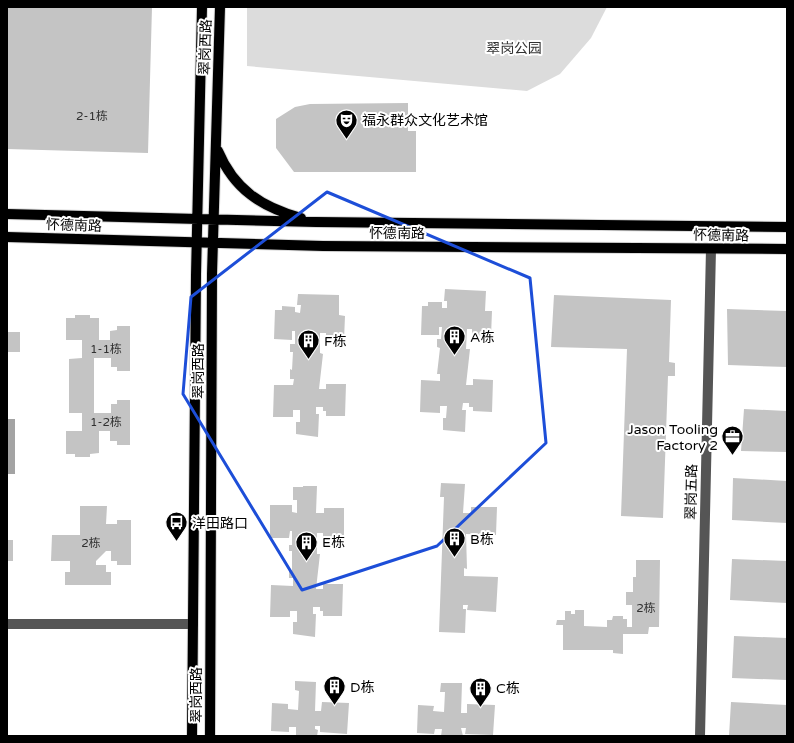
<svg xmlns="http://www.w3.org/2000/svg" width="794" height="743" viewBox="0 0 794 743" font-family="'Varela Round','Noto Sans SC',sans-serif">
<rect width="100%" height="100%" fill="#fff"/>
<path fill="#dcdcdc" d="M247 7H607L591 38 560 74 527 91 247 66Z"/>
<path fill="#a3a3a3" d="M7 419H15V474H7Z"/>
<path fill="#c4c4c4" d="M7 7H152L148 153 7 149Z
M408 103V131H416V172H294L276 148V119L295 107 310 104Z
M445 289 486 291 485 311H492L491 336 472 335V329H467L466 349H470L466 385H473V379L493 380 492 412 473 411V407H469V403H463L462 410H466L465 432 443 430V418H446L447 406H440V413L420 412 421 380 440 381V374H437L440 348 437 347V339H441L442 327H439V335H421L422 306H428V302H442V308H447V301H444Z
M298 294 339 295V315L345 316 344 340H326V333H320V353L323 354 319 389H326V384H346L345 416H326V411H323V407H316V414H319L318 437 296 434V422H300V410H293V417H273L274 385H293L294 379H290V369L292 370 293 352H290V344H295V331H292V340L274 339 275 310H282V306L295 307V312L300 313 301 305H297Z
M554 295 671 300 669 362 675 363V376H668L663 518 621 516 627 349 551 347Z
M727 309 787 311V367L728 365Z
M75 315H90V318H99V340H110V331L117 330V326H130V371H117V367H111V358H94V413H111V404H117V400H130V445H117V441H110V431H99V453L90 454V457H75V454H66V431H82V413H69V359L82 358V340H66V318H75Z
M7 332H20V352H7Z
M744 409 787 411V452L741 451Z
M733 478 787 481V523L732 520Z
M441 483 465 484 463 513H471V507H497L496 535 466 534 467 569 464 568V576L498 577 496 612 467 610 468 605H463V609H466L465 633 439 632 444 497H440Z
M303 486H317L316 513H324V508H344V539L323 538V533H317V554H320L316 589H323V584H343L342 616H323V611H320V607H313V614H316L315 637 293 634V622H297V611H290V617H270L271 585 293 586V578H289V571H292V551H289V545H292V531H290L289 538H270V505H292V512L297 513V500H293V487H303Z
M80 506H107L106 524H117V520H131V565H117V561H111V551H106L96 561V565H106V572H111V585H65V572H70V561H51L52 535H80Z
M7 540H13V561H7Z
M732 559 787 561V603L730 600Z
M636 560H660L659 627H649L648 634H623V654L613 653V650H563V625H556L557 620H565V611H571V614H575V610H584V626L607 627V620H612L613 616H623V619H627V627H632V605H626V592H633V577H636Z
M734 636 787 638V680L732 678Z
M295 681 316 682 315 711H321L322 702 349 703 347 734 320 732V726H315V729L318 730 317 736H296V727H289V732L271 731 272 703 288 704V709L298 710 299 691 295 690Z
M441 683H462L461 713H467V704L495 705 493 735 465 734 466 728H461L463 736H441L442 729H435L434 734 417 733 418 705 434 706 433 711 444 712 445 692H440Z
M731 702 787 705V736H729Z"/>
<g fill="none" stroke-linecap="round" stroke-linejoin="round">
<defs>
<path id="major" d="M218 151C234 189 261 207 301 218
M7 214 316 222 787 227
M7 237 323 246 787 249
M192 736 196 275 202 7
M210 736 212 274 220 7"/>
</defs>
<use href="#major" stroke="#dbdbdb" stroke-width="12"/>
<path stroke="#555" stroke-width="10" d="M7 624H193
M700 736 711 249"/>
<use href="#major" stroke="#000" stroke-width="10"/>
</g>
<path fill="none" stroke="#1d4ed8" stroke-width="3" stroke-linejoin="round" d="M327 192 530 278 546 443 437 546 302 590 183 394 191 297Z"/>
<defs>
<symbol id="theatre-pin" viewBox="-11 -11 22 30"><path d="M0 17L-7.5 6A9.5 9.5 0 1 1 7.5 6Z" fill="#000" stroke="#fff"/><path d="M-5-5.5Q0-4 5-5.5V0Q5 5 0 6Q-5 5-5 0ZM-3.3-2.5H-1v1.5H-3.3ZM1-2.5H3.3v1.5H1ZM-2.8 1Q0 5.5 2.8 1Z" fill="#fff"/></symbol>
<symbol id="building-pin" viewBox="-11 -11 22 30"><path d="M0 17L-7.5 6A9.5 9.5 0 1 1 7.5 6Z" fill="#000" stroke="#fff"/><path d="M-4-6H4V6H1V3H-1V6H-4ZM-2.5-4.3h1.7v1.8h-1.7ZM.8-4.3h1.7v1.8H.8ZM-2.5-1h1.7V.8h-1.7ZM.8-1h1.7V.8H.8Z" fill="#fff"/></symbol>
<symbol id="office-pin" viewBox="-11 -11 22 30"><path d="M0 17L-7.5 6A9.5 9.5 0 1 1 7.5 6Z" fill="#000" stroke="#fff"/><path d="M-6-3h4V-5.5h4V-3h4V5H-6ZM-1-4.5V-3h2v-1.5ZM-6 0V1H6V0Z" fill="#fff"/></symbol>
<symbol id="bus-pin" viewBox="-11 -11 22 30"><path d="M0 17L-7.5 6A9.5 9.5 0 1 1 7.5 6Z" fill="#000" stroke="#fff"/><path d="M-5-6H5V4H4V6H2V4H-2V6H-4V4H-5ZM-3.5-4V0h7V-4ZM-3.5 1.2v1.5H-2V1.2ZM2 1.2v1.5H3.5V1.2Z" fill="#fff"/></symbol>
</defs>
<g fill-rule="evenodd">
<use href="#theatre-pin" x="334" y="108" width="25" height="34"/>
<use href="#building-pin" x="442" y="324" width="25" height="34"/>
<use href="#building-pin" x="296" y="328" width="25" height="34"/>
<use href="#office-pin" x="720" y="424" width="25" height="34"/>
<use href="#bus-pin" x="164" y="510" width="25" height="34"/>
<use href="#building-pin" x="442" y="526" width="25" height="34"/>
<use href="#building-pin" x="294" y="530" width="25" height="34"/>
<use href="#building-pin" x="322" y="674" width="25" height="34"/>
<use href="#building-pin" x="468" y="676" width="25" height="34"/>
</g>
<g text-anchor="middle" stroke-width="4" stroke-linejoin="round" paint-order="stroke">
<g font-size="12" fill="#313131">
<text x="92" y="120">2-1栋</text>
<text x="106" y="353">1-1栋</text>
<text x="106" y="426">1-2栋</text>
<text x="91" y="547">2栋</text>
<text x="646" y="612">2栋</text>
</g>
<g font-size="14" fill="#000" stroke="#fff">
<text transform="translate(205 47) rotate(-88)" y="5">翠岗西路</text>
<text transform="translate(74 225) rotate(2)" y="5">怀德南路</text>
<text x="397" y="238">怀德南路</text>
<text transform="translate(721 235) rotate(1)" y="5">怀德南路</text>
<text transform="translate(198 371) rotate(-90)" y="5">翠岗西路</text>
<text transform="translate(691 492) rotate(-89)" y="5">翠岗五路</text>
<text transform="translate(196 695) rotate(-90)" y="5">翠岗西路</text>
</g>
<g font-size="14" fill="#333" stroke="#fff">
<text x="514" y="53">翠岗公园</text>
</g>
<g font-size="14" fill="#000" stroke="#fff" text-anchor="start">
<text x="362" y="125">福永群众文化艺术馆</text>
<text x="470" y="342">A栋</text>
<text x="324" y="346">F栋</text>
<text x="718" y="434" text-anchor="end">Jason Tooling<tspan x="718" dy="16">Factory 2</tspan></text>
<text x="192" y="528">洋田路口</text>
<text x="470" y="544">B栋</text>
<text x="322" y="547">E栋</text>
<text x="350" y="692">D栋</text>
<text x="496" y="693">C栋</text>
</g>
</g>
<rect width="794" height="743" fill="none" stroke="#000000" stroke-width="16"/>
</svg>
